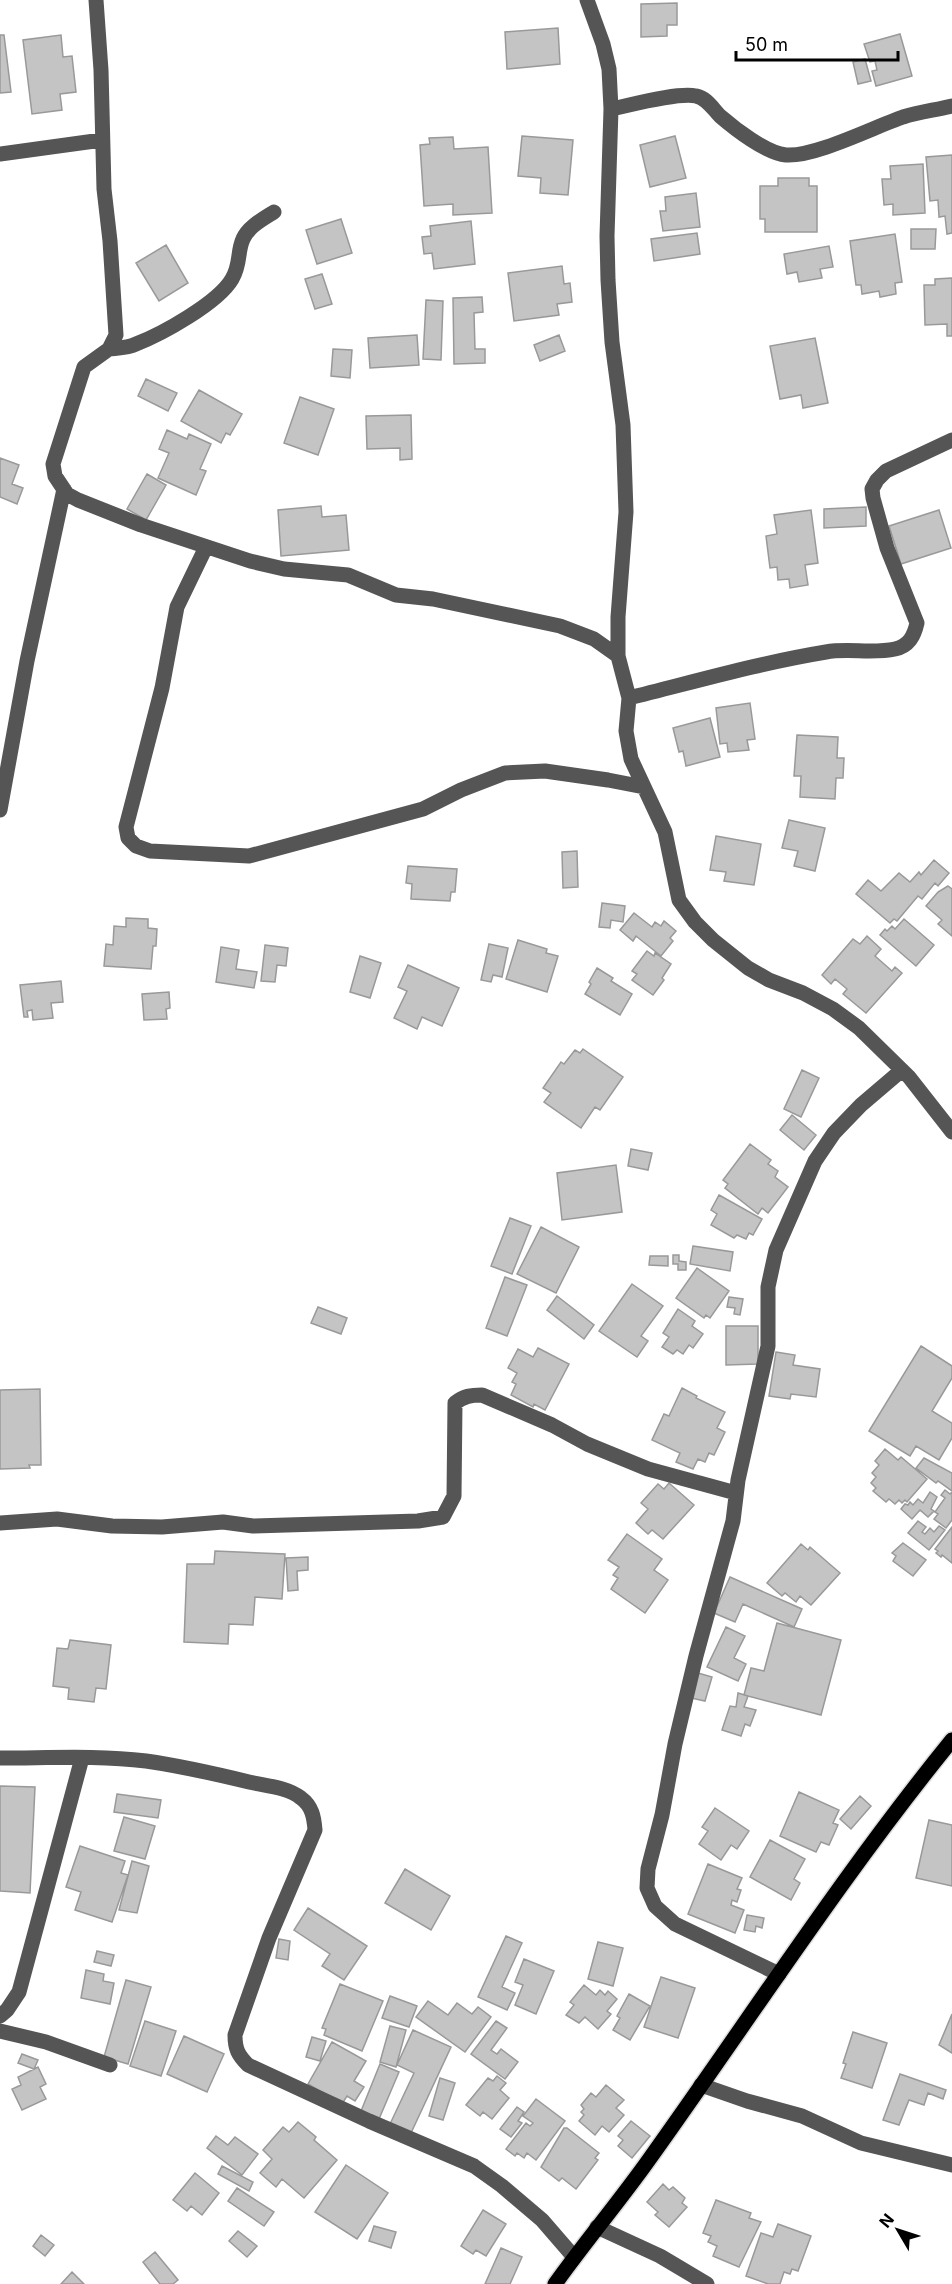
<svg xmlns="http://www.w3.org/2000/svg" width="952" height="2284" viewBox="0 0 952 2284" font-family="Inter,sans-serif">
<rect width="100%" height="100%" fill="#fff"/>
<path fill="#c4c4c4" stroke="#999" stroke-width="1.5" d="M677 3V25H667V36L641 37V4Z
M558 28 560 64 507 69 505 32Z
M900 34 912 76 876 86 872 71 877 70 875 61 870 62 864 44Z
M0 35H4L11 92 0 93Z
M61 35 63 57 72 56 76 92 60 94 62 110 32 114 23 40Z
M865 59 871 81 858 84 853 62Z
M522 136 573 140 568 195 540 193 541 178 518 176Z
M675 136 686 178 650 187 640 145Z
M453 137 454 149 488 147 492 213 453 215V204L424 206 420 145 430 144 429 138Z
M952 155V233L947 234 945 216 939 217 938 200 930 201 926 157Z
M923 164 925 213 893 215V204L884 205 882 179H891L890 166Z
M778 178H809V186H817V232H765V219H760V186H778Z
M696 193 700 227 663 231 660 211H666L665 197Z
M341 219 352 253 317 264 306 230Z
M471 221 475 264 434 269 432 253 424 254 422 237 431 236 430 226Z
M911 229H936L935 249H911Z
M697 233 700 254 654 261 651 239Z
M895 234 902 282 895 283 896 294 880 297 879 291 862 294 861 285H856L850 241Z
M166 245 188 283 159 301 136 263Z
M829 246 833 267 820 269 822 278 799 282 797 272 787 274 784 254Z
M562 266 564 284 570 283 572 302 557 304 559 315 514 321 508 273Z
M322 274 332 304 315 309 305 279Z
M952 278V336H947V324L925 325 924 285H935V279Z
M482 297 483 312 474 313 475 349H485V363L454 364 453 298Z
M426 300 443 301 441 360 423 359Z
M417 335 419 365 370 368 368 338Z
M559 335 565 351 540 361 534 345Z
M815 338 828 403 803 408 801 395 780 399 770 346Z
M333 349 352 350 350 378 331 376Z
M146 379 177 393 168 411 138 396Z
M199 390 242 414 230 435 226 433 221 443 181 421Z
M300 397 334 409 318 455 284 443Z
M411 415 412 459 400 460V448L367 449 366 416Z
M167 430 187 439 189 434 211 444 200 469 206 471 196 495 158 478 169 453 159 449Z
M0 458 19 465 12 484 23 488 17 504 0 497Z
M147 474 166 485 146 520 127 509Z
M321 506 322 517 346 515 349 550 281 556 278 510Z
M866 507V526L824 528V509Z
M811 510 818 563 805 565 808 585 790 588 789 579 778 580 777 567 770 568 766 536 777 534 774 515Z
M939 510 951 548 901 564 889 526Z
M750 703 755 739 747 740 749 750 728 752 727 743 720 744 716 708Z
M710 718 720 757 686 766 683 751 679 752 673 728Z
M797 735 838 737 837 758H844L843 778H836L835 799 800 797 801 776H794Z
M789 820 825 828 815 871 794 866 798 851 782 848Z
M716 836 761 844 754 885 724 881 726 872 710 870Z
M577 851 578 887 563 888 562 852Z
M934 860 949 873 938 886 935 883 922 899 918 896 897 921 894 919 890 923 856 894 868 880 881 891 899 873 910 882 919 872 921 875Z
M408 866 457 869 455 892H451L450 901 411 899 412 884 406 883Z
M948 886 952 889V936L938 924 942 920 926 906 938 892Z
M602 903 625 906 623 922 611 920 610 928 599 927Z
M634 913 652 927 655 922 661 926 664 921 676 931 670 938 673 941 661 956 636 936 633 941 620 930Z
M126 918 148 919V928L157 929 156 946H153L151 969 104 966 106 944 113 945 114 926 126 927Z
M904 919 934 945 916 966 880 935 885 929 887 931 892 926 895 929Z
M867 936 881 949 875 956 892 971 895 967 902 973 866 1013 843 994 847 989 835 979 831 984 822 975 853 939 860 944Z
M518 940 547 949 546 953 558 956 547 992 506 979Z
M489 944 508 948 502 977 493 975 491 982 481 980Z
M265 945 288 948 286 966 277 965 275 982 261 981Z
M221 947 239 950 236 969 257 972 254 988 216 982Z
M647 951 654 956 655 953 671 964 662 978 664 980 653 995 632 980 637 974 632 971Z
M360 956 381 963 370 998 350 992Z
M408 965 459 988 442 1026 422 1017 417 1029 394 1018 407 991 398 987Z
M597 968 613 978 611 981 632 994 620 1015 585 994 591 984 589 982Z
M61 981 63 1002 51 1003 53 1018 33 1020 32 1010 27 1011 28 1017H24L20 985Z
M169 992 170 1008 166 1009 167 1019 144 1020 142 994Z
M583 1049 623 1077 600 1110 595 1107 581 1128 544 1102 551 1093 543 1088 561 1062 564 1064 575 1050 580 1053Z
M802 1070 819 1078 801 1117 784 1109Z
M792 1115 816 1135 804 1150 780 1130Z
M750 1144 771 1160 768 1164 778 1171 775 1177 788 1187 768 1213 762 1208 758 1214 725 1188 728 1184 723 1180Z
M631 1149 652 1153 648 1170 628 1166Z
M616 1165 622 1212 562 1220 557 1173Z
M719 1195 762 1219 753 1235 749 1233 746 1239 737 1235 734 1238 711 1225 717 1214 711 1210Z
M510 1218 531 1226 512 1274 491 1266Z
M541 1227 579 1247 556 1293 517 1274Z
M693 1246 733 1252 730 1271 690 1264Z
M673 1255H679V1261L686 1262V1270H678V1264H673Z
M650 1256H668V1266L649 1265Z
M697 1268 729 1291 710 1318 706 1315 704 1318 676 1298Z
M505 1277 527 1285 507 1336 486 1328Z
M632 1284 663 1306 641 1336 648 1341 637 1357 599 1331Z
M557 1296 594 1325 584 1339 547 1310Z
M729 1297 743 1299 740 1315 734 1314 735 1308 727 1307Z
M318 1307 347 1318 341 1334 311 1323Z
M678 1309 695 1321 692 1326 703 1334 693 1348 689 1345 683 1354 677 1350 673 1354 662 1347 669 1337 663 1333Z
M726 1326H758V1364L726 1365Z
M921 1346 952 1366V1378L932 1411 952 1423V1438L939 1460 916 1446 910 1456 869 1431Z
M538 1348 569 1364 545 1410 534 1404 533 1407 511 1395 516 1384 512 1382 517 1373 508 1368 518 1349 533 1357Z
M776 1352 795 1355 793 1365 820 1369 816 1397 791 1394 790 1399 769 1396Z
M682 1388 697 1396 696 1398 725 1412 717 1428 725 1432 714 1455 709 1453 705 1462 698 1459 693 1469 676 1462 680 1453 652 1440 664 1414 669 1416Z
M40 1389 41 1465H29L30 1468 0 1469V1390Z
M885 1449 898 1460 901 1457 927 1479 907 1502 905 1500 902 1503 899 1500 895 1504 889 1499 886 1502 873 1491 876 1488 871 1483 876 1477 872 1473 879 1465 875 1461Z
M924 1458 952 1473V1491L938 1481 936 1483 916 1468Z
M669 1483 694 1505 663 1539 652 1530 648 1534 636 1523 648 1509 641 1503 658 1484 664 1489Z
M945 1490 950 1494 952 1492V1520L946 1528 934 1519 938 1514 935 1512 945 1498 941 1495Z
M930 1492 937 1497 931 1509 934 1511 928 1517 920 1510 912 1519 901 1509 905 1504 908 1505 910 1502 913 1505 918 1499 923 1503Z
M918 1521 926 1527 922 1532 925 1534 930 1528 934 1532 939 1526 945 1530 929 1550 908 1533Z
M952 1527V1563L942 1555 941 1557 936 1553 938 1551 935 1549Z
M627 1534 662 1559 654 1570 668 1580 645 1613 611 1589 618 1578 613 1575 619 1567 608 1560Z
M903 1543 926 1560 913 1576 893 1561 896 1556 892 1553Z
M801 1544 808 1550 810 1547 840 1573 811 1605 800 1596 796 1602 785 1593 782 1596 767 1583Z
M215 1551 285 1554 282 1599 255 1597 253 1625 229 1624 228 1644 184 1642 187 1564H214Z
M308 1557V1570L297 1571 298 1590 288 1591 286 1558Z
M730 1577 802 1609 794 1627 743 1604 735 1622 714 1613Z
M777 1623 841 1640 821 1715 744 1695 751 1668 764 1671Z
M726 1627 745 1636 734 1658 746 1664 738 1681 707 1667Z
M70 1640 111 1645 106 1689 96 1688 94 1702 68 1699 69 1688 53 1686 57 1648 68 1649Z
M698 1673 712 1677 705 1701 691 1698Z
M738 1693 748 1696 744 1707 756 1710 750 1726 745 1724 741 1736 722 1730 730 1706 736 1707Z
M0 1786 35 1787 30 1893 0 1891Z
M799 1792 839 1810 833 1823 838 1825 829 1845 821 1842 816 1852 780 1836Z
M117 1794 161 1800 158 1818 114 1812Z
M860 1796 871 1806 851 1829 840 1819Z
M715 1808 749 1831 737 1849 731 1845 721 1860 699 1844 708 1831 702 1827Z
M124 1817 155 1826 145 1859 114 1851Z
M929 1820 952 1825V1886L916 1878Z
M770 1840 805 1859 794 1879 800 1883 791 1900 750 1877Z
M80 1846 125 1861 121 1873 128 1875 112 1922 75 1910 81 1892 66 1887Z
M132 1861 149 1866 137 1913 119 1910Z
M708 1864 742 1878 737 1889 741 1890 737 1902 732 1900 731 1905 744 1910 735 1933 688 1914Z
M405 1869 450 1896 431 1930 385 1903Z
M308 1908 367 1946 344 1980 322 1966 330 1954 294 1930Z
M747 1915 764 1918 762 1928 756 1926 755 1932 744 1930Z
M506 1936 522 1943 502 1987 515 1993 507 2010 478 1997Z
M279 1939 290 1941 288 1960 276 1958Z
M598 1942 623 1948 613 1986 588 1979Z
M97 1951 114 1955 111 1966 94 1962Z
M524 1959 554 1971 536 2014 515 2005 523 1985 515 1982Z
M86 1970 104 1974 103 1981 114 1983 110 2004 81 1998Z
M661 1977 695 1988 678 2038 644 2027Z
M126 1980 151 1987 128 2064 104 2057Z
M340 1984 383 2001 362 2051 324 2035 326 2029 322 2028Z
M584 1985 596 1995 600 1990 605 1995 608 1991 617 1999 607 2011 611 2014 598 2029 585 2017 579 2023 566 2015 574 2005 570 2002Z
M629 1994 650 2006 630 2040 613 2030 620 2018 617 2016Z
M390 1996 417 2006 409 2027 382 2018Z
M428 2001 448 2015 457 2003 472 2014 478 2007 491 2017 465 2052 416 2017Z
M952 2014V2053L939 2045Z
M145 2021 176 2031 161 2076 130 2066Z
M496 2021 507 2028 491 2050 497 2054 501 2049 518 2062 505 2079 471 2054Z
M390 2026 406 2030 396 2067 380 2062Z
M413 2030 451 2047 411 2133 390 2124 414 2073 397 2065Z
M853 2032 887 2043 872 2088 841 2078 846 2064 843 2063Z
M184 2036 224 2054 207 2092 167 2074Z
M312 2037 326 2041 320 2061 306 2057Z
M332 2042 366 2061 354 2081 364 2087 355 2101 347 2096 342 2104 308 2084Z
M22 2054 38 2060 34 2069 18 2063Z
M380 2064 399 2072 379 2119 361 2111Z
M38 2067 46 2084 40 2087 46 2099 22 2110 12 2089 21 2085 18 2077Z
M900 2074 946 2090 943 2099 928 2093 924 2105 909 2100 899 2125 883 2120Z
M497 2076 506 2083 500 2090 509 2098 492 2119 483 2112 480 2116 466 2105 488 2078 493 2081Z
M440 2078 455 2083 443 2120 429 2116Z
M606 2085 624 2100 616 2108 624 2115 609 2132 602 2126 595 2135 579 2121 584 2115 581 2112 584 2109 581 2105 591 2093 596 2097Z
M536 2099 565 2121 536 2160 527 2153 524 2158 517 2153 515 2156 506 2149 526 2123 530 2126 533 2123 523 2116Z
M517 2107 524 2112 518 2121 522 2123 511 2137 500 2129Z
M631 2121 650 2136 632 2158 618 2146 623 2140 618 2136Z
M298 2122 316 2137 314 2140 337 2160 304 2198 282 2179 276 2187 260 2173 272 2159 263 2150 283 2127 289 2132Z
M564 2128H567L599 2153 595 2158 598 2160 576 2189 562 2178 559 2181 541 2167Z
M216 2136 228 2145 235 2137 258 2154 242 2175 207 2148Z
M346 2165 388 2193 357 2239 315 2212Z
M222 2166 253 2182 249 2191 218 2174Z
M195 2173 219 2193 202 2215 191 2206 187 2211 173 2200Z
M663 2184 669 2190 673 2187 685 2198 682 2203 687 2207 669 2227 655 2215 658 2212 647 2202Z
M237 2188 274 2212 264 2226 228 2201Z
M716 2200 751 2213 749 2218 761 2222 739 2267 713 2256 717 2246 708 2242 711 2236 703 2233Z
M483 2210 506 2224 486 2256 476 2250 473 2254 461 2246Z
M778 2224 811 2236 798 2271 792 2269 790 2274 784 2272 780 2284H768L746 2276 761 2233 773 2237Z
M374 2226 396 2232 391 2248 369 2241Z
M238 2231 257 2246 247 2257 229 2241Z
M41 2235 54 2245 45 2256 33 2246Z
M501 2248 522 2257 510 2284H485Z
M155 2252 178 2280 173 2284H160L143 2262Z
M72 2272 84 2284H61Z"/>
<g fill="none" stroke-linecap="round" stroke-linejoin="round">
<defs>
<path id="major" d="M555 2284C585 2242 618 2203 648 2161 749 2020 843 1874 952 1740"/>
</defs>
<use href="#major" stroke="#dbdbdb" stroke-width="18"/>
<path stroke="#555" stroke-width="15" d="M96 0 101 70 104 189 110 241 116 335 109 349 84 367 53 464 55 476 67 494 78 500 141 525 250 561 284 569 348 575 396 595 433 599 560 626 594 639 618 656
M587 0 603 44 609 69 611 109 607 236 608 280 612 342 623 425 626 512 618 617V656L629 698 626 731 631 759 665 832 679 900 695 922 713 940 748 968 769 980 803 993 833 1009 859 1028 909 1077 952 1132
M611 109C631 105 678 92 696 96 707 98 713 109 720 116 735 129 766 153 786 155 815 157 874 127 903 117 919 112 936 110 952 106
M0 154 102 140
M109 349C117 348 128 348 136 344 162 334 218 303 232 279 241 264 237 252 243 239 248 227 263 219 274 212
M206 547 177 607 162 688 126 827 128 838 136 846 150 851 249 856 423 809 461 790 505 773 545 771 608 780 644 787
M629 698C694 682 759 663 826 652 848 648 873 654 895 649 909 646 914 636 917 623L887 548 873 498 872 489 877 480 886 471 952 440
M0 810 27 661 64 489
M0 1523 57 1519 112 1526 162 1527 223 1522 253 1526 418 1521 443 1517 454 1496 455 1403C464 1396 471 1395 482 1395L552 1425 587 1444 648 1469 736 1493
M0 1758C48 1758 98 1755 146 1761 181 1766 216 1774 249 1782 266 1786 287 1787 301 1798 312 1806 314 1817 315 1830L269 1938 235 2035C235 2049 238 2055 248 2065L369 2121 474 2166 502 2186 542 2220 574 2257
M779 1974 675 1924 655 1906 647 1888 648 1869 662 1815 675 1744 696 1656 733 1521 738 1480 768 1346V1287L776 1250 815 1161 834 1133 861 1105 902 1070
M0 2016 7 2010 19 1992 82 1758
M0 2031 46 2042 110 2065
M701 2085 747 2101 802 2116 861 2143 952 2165
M597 2227 660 2256 707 2284"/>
<use href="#major" stroke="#000" stroke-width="15"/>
</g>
<g transform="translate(898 2230) rotate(309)" stroke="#ffffff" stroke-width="4.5" paint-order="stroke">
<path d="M0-4.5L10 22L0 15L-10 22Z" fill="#000000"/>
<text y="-9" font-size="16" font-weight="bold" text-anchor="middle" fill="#000000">N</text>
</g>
<path d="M736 51v9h162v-9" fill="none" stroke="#000000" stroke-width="3"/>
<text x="745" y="51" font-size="18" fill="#000000" stroke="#ffffff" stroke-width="4.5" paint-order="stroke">50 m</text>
</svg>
